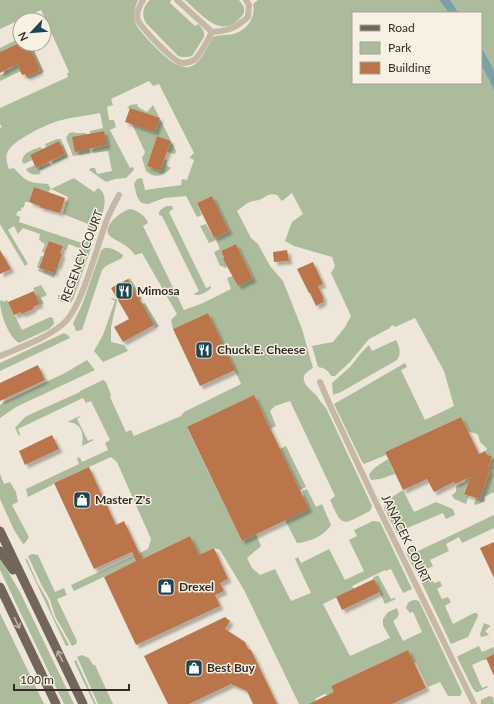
<svg xmlns="http://www.w3.org/2000/svg" width="494" height="704" viewBox="0 0 494 704" font-family="Lato,sans-serif">
<defs>
<filter id="shadow"><feDropShadow dx="3.5" dy="3.5" stdDeviation="1" flood-color="#0004"/></filter>
</defs>
<rect width="100%" height="100%" fill="#eee7d9"/>
<path fill="#acbb9b" d="M0 0H138C135 7 132 16 136 24 139 32 166 59 174 63 178 65 184 68 189 67 201 64 207 47 213 37 221 34 229 36 236 33 248 29 256 16 253 4L258 0H439L449 13H353V83H481V65L494 90V492L484 497 485 501 476 505 474 504 476 498 480 499 490 471 488 466 492 465 490 461 492 456 487 455 485 451 487 449C486 447 484 446 482 444 476 437 483 434 469 432L461 417 385 452 386 455 364 464 362 462 334 404 405 363 407 367 401 370 425 420 454 406 444 371 415 318 395 327 393 325 390 327V328L369 339 350 362 335 376H331C328 370 325 368 318 367L312 346 333 342 345 327 351 316 331 273 335 266 332 257 294 246 285 241 292 222 303 214 292 193 282 201 277 195C270 193 268 195 263 198 259 201 254 200 250 202 245 204 241 208 237 211L251 238 258 244 270 266 283 281 302 329 313 368C295 378 307 386 316 395 319 399 322 404 326 408L372 506 370 511C342 525 343 529 330 500L335 496 290 401 275 406 270 411 276 426 271 429 254 395 187 428 242 541 256 534 261 546 247 558 252 568 260 575 275 569 291 601 311 593 295 559 298 557 301 563 329 549 345 580 364 571 349 540 357 536 354 530 373 521 380 522 412 589 403 593 391 569 386 571 385 570 352 586 354 589 323 604 350 656 390 638 383 625V619L388 612 397 608 399 614 397 618 393 621 403 641 422 632 413 612 410 613 406 608 408 603C412 600 414 599 419 601L462 692 460 696H448L440 682 428 687 416 662 414 663 408 650 331 686 335 693 328 695 324 694 315 699 317 704H299L244 590 220 550 214 548 199 555 190 536 74 591 71 585 148 549 151 539 117 462 111 457 54 483 52 485 28 497 26 489 79 464 77 459 78 457 80 458 82 462 108 450 105 443 110 440 91 401 86 403 83 398 18 429 20 434 19 436 15 428 25 417 31 414 80 392V391L103 380 106 382 111 395 110 397 126 432 131 430 134 436 181 416 184 412 241 384 208 313 173 329 171 320 177 314 142 253 135 255C131 250 128 247 123 244 112 237 101 236 112 221 117 216 124 210 131 209 138 211 146 216 148 223L143 226 184 310 203 303 231 289 227 278 233 276 238 286 253 278 236 244 221 251 227 267 225 268 222 266H220L214 252 220 249 216 240 209 243 200 226 206 224 214 238 229 231 212 196 197 203 202 215 197 217 186 196 164 198 148 204 142 203C136 199 136 191 134 184L137 179 142 178 145 190 181 185 182 179 187 180 194 160 190 158V157L194 153 159 84 153 86 149 81 111 99 113 105 107 107 109 120H114L116 127 110 130 130 168 133 167 134 170 126 178 115 179 106 182 89 170 91 168H95L97 174 112 171 108 151 93 153 92 150 95 148 106 145 104 131 90 134V131L103 128 100 113C86 116 71 117 58 121 45 125 14 140 8 151 5 157 7 164 9 169L14 168C26 182 30 183 48 184L51 189 74 178 94 192 98 188C109 194 104 211 100 220 100 223 99 228 97 229 96 231 93 231 92 233L88 230V224L63 214 68 197 51 189 48 192 34 187 29 202H25L24 207 21 208V211H18L16 215 20 217 19 222 82 243 84 239H87L91 243V248L74 297 71 303 62 302 58 299V295L65 296 81 249 69 244 66 250 62 248 63 246 49 241 45 253 42 252 45 244 39 240 40 234 23 228 18 234 14 226 8 230 28 264 25 266 0 224V128L2 127 0 124V108L68 77 67 74 69 72 41 10 0 29Z
M150 0H171L170 3 195 26 198 24C202 28 205 31 204 37L192 56 187 57H182L178 56 146 23C141 15 143 6 150 0Z
M185 0H239L244 7V13C224 43 203 16 185 0Z
M450 0H494V70L481 46V13H459Z
M20 38V41L16 43 17 44 0 52V48Z
M28 44H31L44 72 28 79 27 77 40 71 38 68 39 67Z
M16 62 21 71 0 81V75L4 73V71L13 67 11 64Z
M137 104 138 107 147 112 153 105 176 151 175 154 167 152 171 141 157 136 147 166 160 171 165 159 167 160 166 165 171 168C164 176 154 179 146 171L142 158 145 152 132 124 155 132 160 118 127 108 130 105Z
M75 132V133H86L87 149H89L91 153 73 156 66 138 69 133Z
M57 139H61L68 157 53 164 52 161 65 154 59 141 46 147 45 144Z
M40 147 43 149 30 155 32 160 24 164 22 162C22 153 32 150 40 147Z
M47 163H49L51 165 39 171 41 174C35 175 29 175 26 169L35 165 36 168Z
M167 206H172L173 209 169 212 206 288 211 286V288C207 292 199 297 194 294L199 291 162 216 159 215C159 210 162 208 167 206Z
M104 248C111 247 117 251 123 255L122 258 106 266 102 270 82 330 76 331 73 323 82 305 101 251Z
M41 256H43L39 268 53 273 56 266H58L54 278 38 271 39 268 37 267Z
M130 278 142 299 140 300 128 279Z
M41 285 47 295 41 298 44 303 41 305 33 288Z
M110 298 116 299 117 301 111 327V342L124 345 128 351 103 362 94 351 103 335 115 301Z
M2 300 3 302 7 300 22 330 50 317 53 318 54 324 49 329 19 343C8 336 0 313 0 301Z
M145 303 159 326 156 328 154 325 142 304Z
M64 333 69 336 70 338 0 371V363Z
M396 340C399 347 402 352 397 360L341 392 333 395 332 383 350 367 361 353 369 345 372 351Z
M87 360 95 370 16 407 0 418V405L4 402 65 373Z
M82 415 77 419 88 441 93 439 94 440 82 446C84 433 82 423 67 422Z
M286 446 306 487 300 490 280 449Z
M388 459 395 474 380 479 371 480 369 475C373 467 381 464 388 459Z
M0 474 4 484 10 482 16 492 18 502 12 505 29 537 25 543 23 544 14 530 0 499Z
M470 476 464 493 469 495 466 504 454 499 452 495 456 492V486L465 482 467 478Z
M307 489 316 507 322 504 331 525C324 536 310 542 297 543L285 520 308 509 303 496 304 495 302 491Z
M403 490 414 512 436 502 453 509 455 515 446 519 443 513 405 529 408 536H406L397 534 384 508 389 499Z
M494 515V528L462 543 459 537 446 544 449 551 430 560 433 566 427 569 434 583 440 581 442 586 437 589 442 599 448 597 451 602 445 606 453 624 474 613H477L478 616 468 637 451 644 416 571 414 569 406 553 407 548 412 545 416 552Z
M32 554 38 555 55 592 64 588 67 595 57 599 77 641 76 644 72 646 55 616 50 600 41 584 28 556Z
M0 558 20 592 74 704H64L0 570Z
M25 559H27L37 582 48 601 53 616 69 645 66 646Z
M378 575 391 599 395 598 396 599 385 604 373 578Z
M0 613 44 704H0Z
M484 623 491 626 485 631 489 635 481 637 480 634Z
M479 646 482 652 494 647V654L486 658V660H483L472 665 482 688 487 686 488 687 478 692H476L473 689 457 657 458 656Z
M82 655 89 658 93 665H95L113 704H98L78 659 77 657Z
M76 660 96 704H94L74 661Z
M489 696 493 697 494 704H481V700Z"/>
<path fill="#7ba0a8" d="M439 0H450L459 13H449Z
M481 46 494 70V90L481 65Z"/>
<path fill="#ba754b" filter="url(#shadow)" d="M17 44H28L39 67 38 68 40 71 27 77 25 74 22 75 17 64 0 73V52Z
M130 108 160 118 155 132 125 122Z
M104 131 107 145 75 152 72 137Z
M157 136 171 141 160 171 147 166Z
M59 141 65 154 36 168 30 155Z
M34 187 65 198 60 213 39 207 40 206 29 202Z
M212 196 229 231 214 238 197 203Z
M49 241 63 246 60 253 62 254 58 266H56L54 273 39 268Z
M236 244 253 279 238 286 223 259 224 258 221 251Z
M0 250 11 269 0 274Z
M287 250 289 261 274 262 273 252Z
M313 262 323 284 318 286 323 297V302L316 306 310 293H309L297 269Z
M128 279 154 325 123 342 114 327 129 319 111 288Z
M34 291 40 304 33 307V309L22 314 21 312 14 315 8 302Z
M208 313 235 370 200 386 173 329Z
M38 365 45 380 0 401V383Z
M254 395 309 509 242 541 187 427Z
M461 417 479 454 485 451 487 455 492 456 490 461 492 465 488 466 490 471 480 499 464 494 470 477 455 484 454 482 434 492 427 479 403 490 385 452Z
M52 435 59 449 25 465 19 451Z
M89 467 116 525 124 521 142 559 190 536 199 555 214 548 228 579 220 583 224 591 215 595 220 606 136 645 104 577 136 561 132 552 94 569 54 483Z
M494 542V578L480 548Z
M374 579 380 592 342 610 336 597Z
M225 617 230 621 225 629 245 642 248 649 251 650 277 704H253L247 691 231 684 189 704H168L144 656Z
M408 650 426 688 392 704H309L334 692 331 686Z
M494 654V676L486 658Z"/>
<g fill="none" stroke-linecap="round" stroke-linejoin="round">
<path stroke="#c5b8a6" stroke-width="6" d="M143 0C140 5 137 11 137 17 138 26 170 57 179 62 183 64 190 62 194 60 200 56 208 39 212 32
M177 0 212 32
M212 32C228 31 236 28 248 17L249 5 246 0
M0 356C21 347 45 339 63 324 83 307 97 244 108 217 111 210 115 202 119 195
M320 382 329 403 380 511 474 704"/>
<path stroke="#726559" stroke-width="9" d="M0 531 83 704
M0 551 13 570
M0 587 56 704"/>
</g>
<defs><path id="oneway-shaft" d="M-6 0H5M1.5-3L5.5 0L1.5 3" fill="none" stroke-width="1.6" stroke-linecap="round" stroke-linejoin="round"/></defs>
<g stroke="#bbb2a5">
<use href="#oneway-shaft" transform="translate(17 623) rotate(64)"/>
<use href="#oneway-shaft" transform="translate(60 656) rotate(-116)"/>
</g>
<defs>
<symbol id="restaurant-square" viewBox="-11 -11 22 22"><rect x="-9" y="-9" width="18" height="18" rx="4" fill="#20454f" stroke="#f7f1e4"/><path d="M-5-6h1v4h1v-4h1v4h1v-4h1v5L-1.5 .5V6h-2V.5L-5-1ZM5-6V6H3V1.5H1.5Q1.5-4 5-6Z" fill="#fff"/></symbol>
<symbol id="shop-square" viewBox="-11 -11 22 22"><rect x="-9" y="-9" width="18" height="18" rx="4" fill="#20454f" stroke="#f7f1e4"/><path d="M-5-2.5h2.3a2.7 3.5 0 0 1 5.4 0H5L5.5 6h-11ZM-1.5-2.5h3a1.5 2.3 0 0 0-3 0Z" fill="#fff"/></symbol>
</defs>
<g fill-rule="evenodd">
<use href="#restaurant-square" x="114" y="281" width="20" height="20"/>
<use href="#restaurant-square" x="194" y="340" width="20" height="20"/>
<use href="#shop-square" x="72" y="490" width="20" height="20"/>
<use href="#shop-square" x="156" y="577" width="20" height="20"/>
<use href="#shop-square" x="184" y="658" width="20" height="20"/>
</g>
<g text-anchor="middle" stroke-width="3" stroke-linejoin="round" paint-order="stroke">
<g font-size="12" fill="#322b26" stroke="#f7f1e4">
<text transform="translate(82 256) rotate(-69)" y="4">REGENCY COURT</text>
<text transform="translate(406 539) rotate(64)" y="4">JANACEK COURT</text>
</g>
<g font-size="12" font-weight="bold" fill="#322b26" stroke="#f7f1e4" text-anchor="start">
<text x="137" y="295">Mimosa</text>
<text x="217" y="354">Chuck E. Cheese</text>
<text x="95" y="504">Master Z's</text>
<text x="179" y="591">Drexel</text>
<text x="207" y="672">Best Buy</text>
</g>
</g>
<rect x="352" y="12" width="130" height="72" fill="#f7f1e4" stroke="#a8a298"/>
<rect x="360" y="25" width="20" height="6" fill="#726559" stroke="#a8a298"/>
<text x="388" y="32" font-size="12" fill="#322b26">Road</text>
<rect x="360" y="42" width="20" height="12" fill="#acbb9b" stroke="#a8a298"/>
<text x="388" y="52" font-size="12" fill="#322b26">Park</text>
<rect x="360" y="62" width="20" height="12" fill="#ba754b" stroke="#a8a298"/>
<text x="388" y="72" font-size="12" fill="#322b26">Building</text>
<g transform="translate(32 32) rotate(244)"><circle r="19" fill="#f7f1e4" stroke="#a8a298"/>
<path d="M0-3L7 15L0 10L-7 15Z" fill="#20454f"/>
<text y="-6" font-size="11" font-weight="bold" text-anchor="middle" fill="#322b26">N</text>
</g>
<path d="M14 684v6h115v-6" fill="none" stroke="#322b26" stroke-width="2"/>
<text x="20" y="684" font-size="12" fill="#322b26" stroke="#f7f1e4" stroke-width="3" paint-order="stroke">100 m</text>
</svg>
